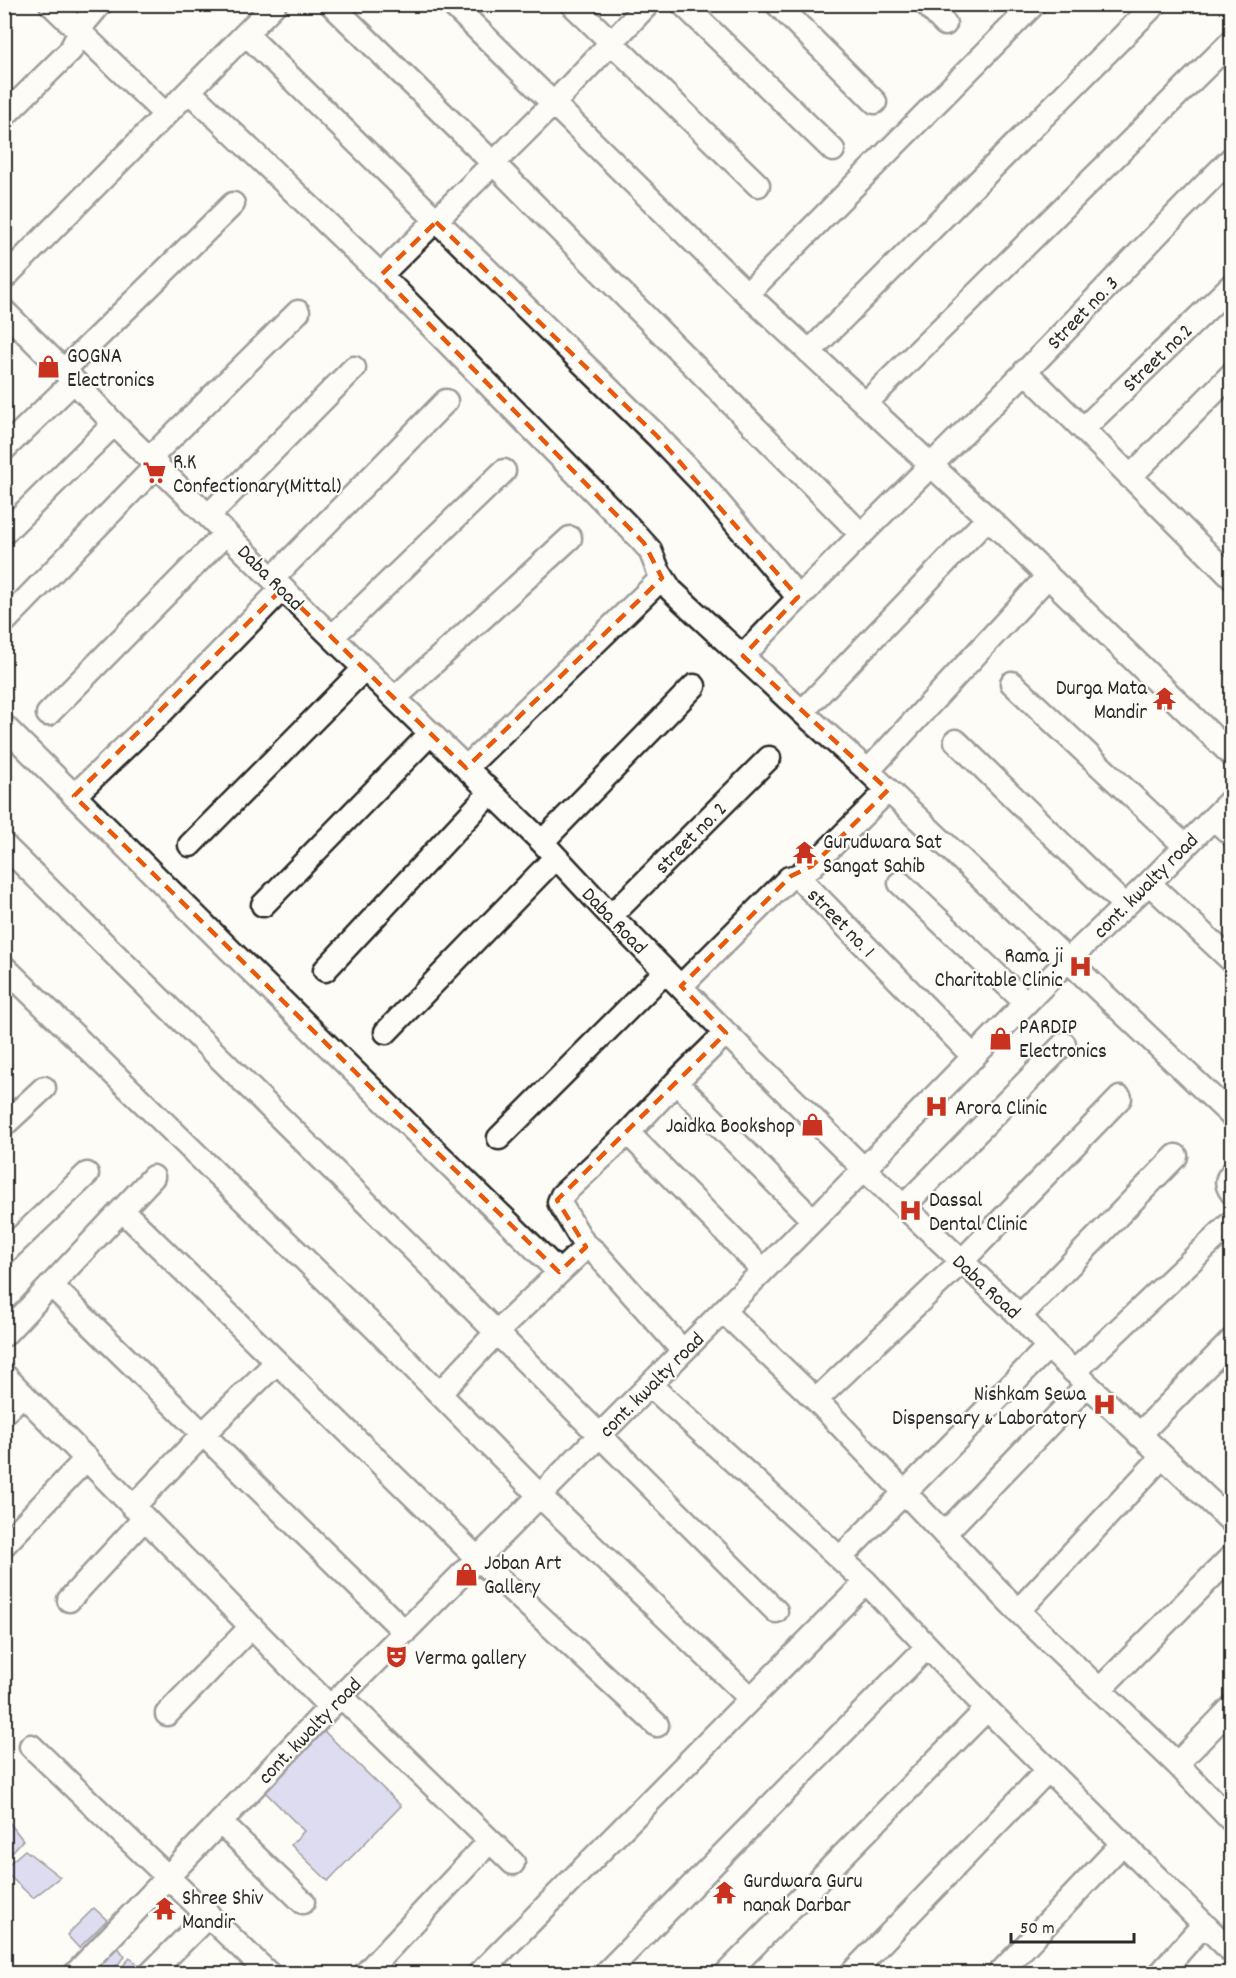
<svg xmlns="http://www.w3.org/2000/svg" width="1236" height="1978" viewBox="0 0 1236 1978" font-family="Dekko,sans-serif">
<rect width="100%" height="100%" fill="#fdfcf7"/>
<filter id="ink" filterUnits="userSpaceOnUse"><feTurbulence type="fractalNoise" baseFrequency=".0167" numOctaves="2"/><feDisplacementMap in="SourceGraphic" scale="12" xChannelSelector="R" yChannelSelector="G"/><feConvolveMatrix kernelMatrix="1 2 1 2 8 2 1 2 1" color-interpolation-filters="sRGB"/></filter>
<g filter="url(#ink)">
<path fill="#b5b6e8" stroke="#2b2b2b" stroke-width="1.5" d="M324 1731 401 1806 328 1881 291 1845 304 1831 263 1790Z
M8 1821 23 1840 4 1861V1825Z
M25 1850 60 1877 33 1898 4 1871V1868Z
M94 1908 107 1920 79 1948 67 1935Z
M115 1943 125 1957 108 1974H102L93 1965Z
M130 1958 143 1969 139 1974H115Z"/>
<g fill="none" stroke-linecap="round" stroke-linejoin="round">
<defs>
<path id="minor" d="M51 4 165 114
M331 4 494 164 861 534
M452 4 747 294 988 518
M572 4 758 185
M683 4 833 150
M777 4 875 102
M926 4 945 24
M246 34 657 436 701 482 798 597
M189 91 381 275 630 528 650 550 658 570 671 590 802 712 868 771 1232 1116
M4 116 70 51 85 22 100 4
M381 275 553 104 648 4
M4 278 275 4
M747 294 1034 4
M4 311 74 381 114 424 542 842 611 916 726 1033 864 1169 1020 1316 1048 1347 1232 1522
M809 352 1155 4
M64 370 233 204
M1025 371 1232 578
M865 404 1232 41
M1083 429 1232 285
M4 449 74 381
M150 458 298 312
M1130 477 1232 374
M209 515 354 368
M4 533 114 424
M273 578 446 401
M4 622 157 465
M332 637 504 471
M743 656C834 559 930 467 1024 373 1094 302 1161 228 1232 158
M1012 683 1185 846
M395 698 570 538
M802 712 988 518 1232 755
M48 714 226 533
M4 726 232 952 559 1272
M956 741 1125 906
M466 768 662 578
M868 771 1048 576
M74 796 160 714 282 589
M1213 818 1232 835
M542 842 694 686
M4 845 398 1234 776 1611
M190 845 364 669
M797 876 812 866 888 790
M900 883 1026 1003
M1149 883 1232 961
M263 905 431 733
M611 916 769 758
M4 967 374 1327 540 1496 751 1699
M325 970 491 792
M681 986 789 878 797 876 974 1057
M386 1032 556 857
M726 1033 676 1082 813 1220
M676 1082 628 1133 763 1270
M4 1125 44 1088
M628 1133 562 1195 559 1202 586 1247 590 1248 595 1252 683 1351
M499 1138 665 972
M1232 1173C1225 1180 1226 1185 1232 1193
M904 1206 1064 1044
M122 1210 478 1559 657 1725
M4 1253 87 1174
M51 1285 405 1632
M723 1311 816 1400 1018 1611 1177 1764 1232 1821
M1020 1316 1176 1156
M4 1335 153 1177
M1074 1372 1232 1222
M4 1375 330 1707
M650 1385 866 1582 987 1709 1232 1952
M440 1393 497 1332 586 1247
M816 1400 961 1262 1120 1098
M4 1413 23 1394
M1139 1435 1232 1340
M133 1507 203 1434 277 1362
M944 1534 1087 1385
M4 1545 87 1458
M840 1558 1048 1347
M69 1600 144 1519
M1018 1611 1162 1457
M1100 1689 1232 1556
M341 1696 513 1863
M167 1714 251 1627
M31 1746 269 1974
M1177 1764 1232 1707
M220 1822 303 1902
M75 1974 330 1707 864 1169 1067 961 1149 883 1232 799
M150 1974 209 1915
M365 1974 490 1841
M479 1974 866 1582
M605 1974 927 1647
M726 1974 987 1709
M851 1974 1048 1770
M999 1974 1123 1843
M1160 1974 1203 1925"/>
</defs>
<use href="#minor" stroke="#2b2b2b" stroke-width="27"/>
<use href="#minor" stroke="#fdfcf7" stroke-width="22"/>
</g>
</g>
<path d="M0 0H1236V1978H0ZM436 222 657 436 798 597 743 656 888 790 812 866 791 876 681 986 726 1033 557 1200 586 1247 559 1272 74 796 282 589 466 768 662 578 644 543 381 275Z" fill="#fdfcf7" fill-opacity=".55" fill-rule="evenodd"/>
<path fill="none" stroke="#e8590c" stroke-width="4.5" stroke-dasharray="12 8" stroke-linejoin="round" d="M436 222 657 436 798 597 743 656 888 790 812 866 791 876 681 986 726 1033 557 1200 586 1247 559 1272 74 796 282 589 466 768 662 578 644 543 381 275Z"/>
<defs>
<symbol id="shop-bare" viewBox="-9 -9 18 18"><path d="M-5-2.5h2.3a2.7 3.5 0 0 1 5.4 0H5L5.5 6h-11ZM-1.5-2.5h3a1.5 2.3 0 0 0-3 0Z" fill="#c8321e" stroke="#fdfcf7" stroke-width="2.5" paint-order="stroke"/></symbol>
<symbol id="supermarket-bare" viewBox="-9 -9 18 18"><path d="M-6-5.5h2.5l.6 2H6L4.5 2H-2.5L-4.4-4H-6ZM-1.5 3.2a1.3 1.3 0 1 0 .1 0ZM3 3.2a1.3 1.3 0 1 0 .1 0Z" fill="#c8321e" stroke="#fdfcf7" stroke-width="2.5" paint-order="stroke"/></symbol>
<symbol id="temple-bare" viewBox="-9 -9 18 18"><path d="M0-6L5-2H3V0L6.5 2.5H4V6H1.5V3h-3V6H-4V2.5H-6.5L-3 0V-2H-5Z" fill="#c8321e" stroke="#fdfcf7" stroke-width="2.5" paint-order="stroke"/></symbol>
<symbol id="hospital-bare" viewBox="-9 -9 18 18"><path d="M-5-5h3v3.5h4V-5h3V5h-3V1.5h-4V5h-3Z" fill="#c8321e" stroke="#fdfcf7" stroke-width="2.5" paint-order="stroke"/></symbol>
<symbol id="theatre-bare" viewBox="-9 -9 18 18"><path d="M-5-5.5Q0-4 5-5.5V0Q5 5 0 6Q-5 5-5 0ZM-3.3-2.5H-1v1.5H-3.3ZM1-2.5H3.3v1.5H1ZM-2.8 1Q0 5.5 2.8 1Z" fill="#c8321e" stroke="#fdfcf7" stroke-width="2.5" paint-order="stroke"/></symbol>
</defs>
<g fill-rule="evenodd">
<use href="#shop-bare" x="32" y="350" width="33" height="33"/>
<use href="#supermarket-bare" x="138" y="456" width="33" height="33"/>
<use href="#temple-bare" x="1148" y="682" width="33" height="33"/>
<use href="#temple-bare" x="788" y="836" width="33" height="33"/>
<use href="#hospital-bare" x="1064" y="950" width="33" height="33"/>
<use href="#shop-bare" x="984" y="1022" width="33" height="33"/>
<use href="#hospital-bare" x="920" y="1090" width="33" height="33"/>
<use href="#shop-bare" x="796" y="1108" width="33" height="33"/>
<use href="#hospital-bare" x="894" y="1194" width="33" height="33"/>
<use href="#hospital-bare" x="1088" y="1388" width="33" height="33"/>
<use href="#shop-bare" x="450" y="1558" width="33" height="33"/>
<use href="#theatre-bare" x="380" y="1640" width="33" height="33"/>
<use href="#temple-bare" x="708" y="1876" width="33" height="33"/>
<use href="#temple-bare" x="148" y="1892" width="33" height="33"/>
</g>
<g text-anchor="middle" stroke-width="4.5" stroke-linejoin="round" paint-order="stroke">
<g font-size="21" fill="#2b2b2b" stroke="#fdfcf7">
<text transform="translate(1082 312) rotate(-46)" y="7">Street no. 3</text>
<text transform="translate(1157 357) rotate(-44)" y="7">Street no.2</text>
<text transform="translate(271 577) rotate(45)" y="7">Daba Road</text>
<text transform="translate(690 837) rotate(-45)" y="7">street no. 2</text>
<text transform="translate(1145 885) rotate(-45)" y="7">cont. kwalty road</text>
<text transform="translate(615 920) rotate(46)" y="7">Daba Road</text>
<text transform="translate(842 922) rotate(46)" y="7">street no. 1</text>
<text transform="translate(987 1286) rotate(43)" y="7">Daba Road</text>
<text transform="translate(651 1384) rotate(-45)" y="7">cont. kwalty road</text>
<text transform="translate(309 1730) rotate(-46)" y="7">cont. kwalty road</text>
</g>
<g font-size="21" fill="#2b2b2b" stroke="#fdfcf7" text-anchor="start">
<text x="67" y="362">GOGNA<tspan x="67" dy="24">Electronics</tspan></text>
<text x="173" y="468">R.K<tspan x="173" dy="24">Confectionary(Mittal)</tspan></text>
<text x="1147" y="694" text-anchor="end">Durga Mata<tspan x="1147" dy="24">Mandir</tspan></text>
<text x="823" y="848">Gurudwara Sat<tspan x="823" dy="24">Sangat Sahib</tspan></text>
<text x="1063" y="962" text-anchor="end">Rama ji<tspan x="1063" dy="24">Charitable Clinic</tspan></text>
<text x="1019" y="1033">PARDIP<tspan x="1019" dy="24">Electronics</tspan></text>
<text x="955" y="1114">Arora Clinic</text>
<text x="795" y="1132" text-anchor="end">Jaidka Bookshop</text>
<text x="929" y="1206">Dassal<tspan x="929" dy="24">Dental Clinic</tspan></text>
<text x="1086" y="1400" text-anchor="end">Nishkam Sewa<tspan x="1086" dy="24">Dispensary &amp; Laboratory</tspan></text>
<text x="484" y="1569">Joban Art<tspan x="484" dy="24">Gallery</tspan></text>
<text x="415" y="1664">Verma gallery</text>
<text x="743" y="1887">Gurdwara Guru<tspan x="743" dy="24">nanak Darbar</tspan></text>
<text x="182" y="1904">Shree Shiv<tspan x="182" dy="24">Mandir</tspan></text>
</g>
</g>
<rect width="1236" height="1978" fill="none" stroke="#fdfcf7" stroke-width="24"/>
<rect x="12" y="12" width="1212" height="1954" fill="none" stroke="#2b2b2b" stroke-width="2" filter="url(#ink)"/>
<path d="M1011 1933v9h123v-9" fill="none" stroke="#2b2b2b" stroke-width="3"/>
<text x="1020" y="1933" font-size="18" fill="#2b2b2b" stroke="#fdfcf7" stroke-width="4.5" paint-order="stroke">50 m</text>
</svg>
